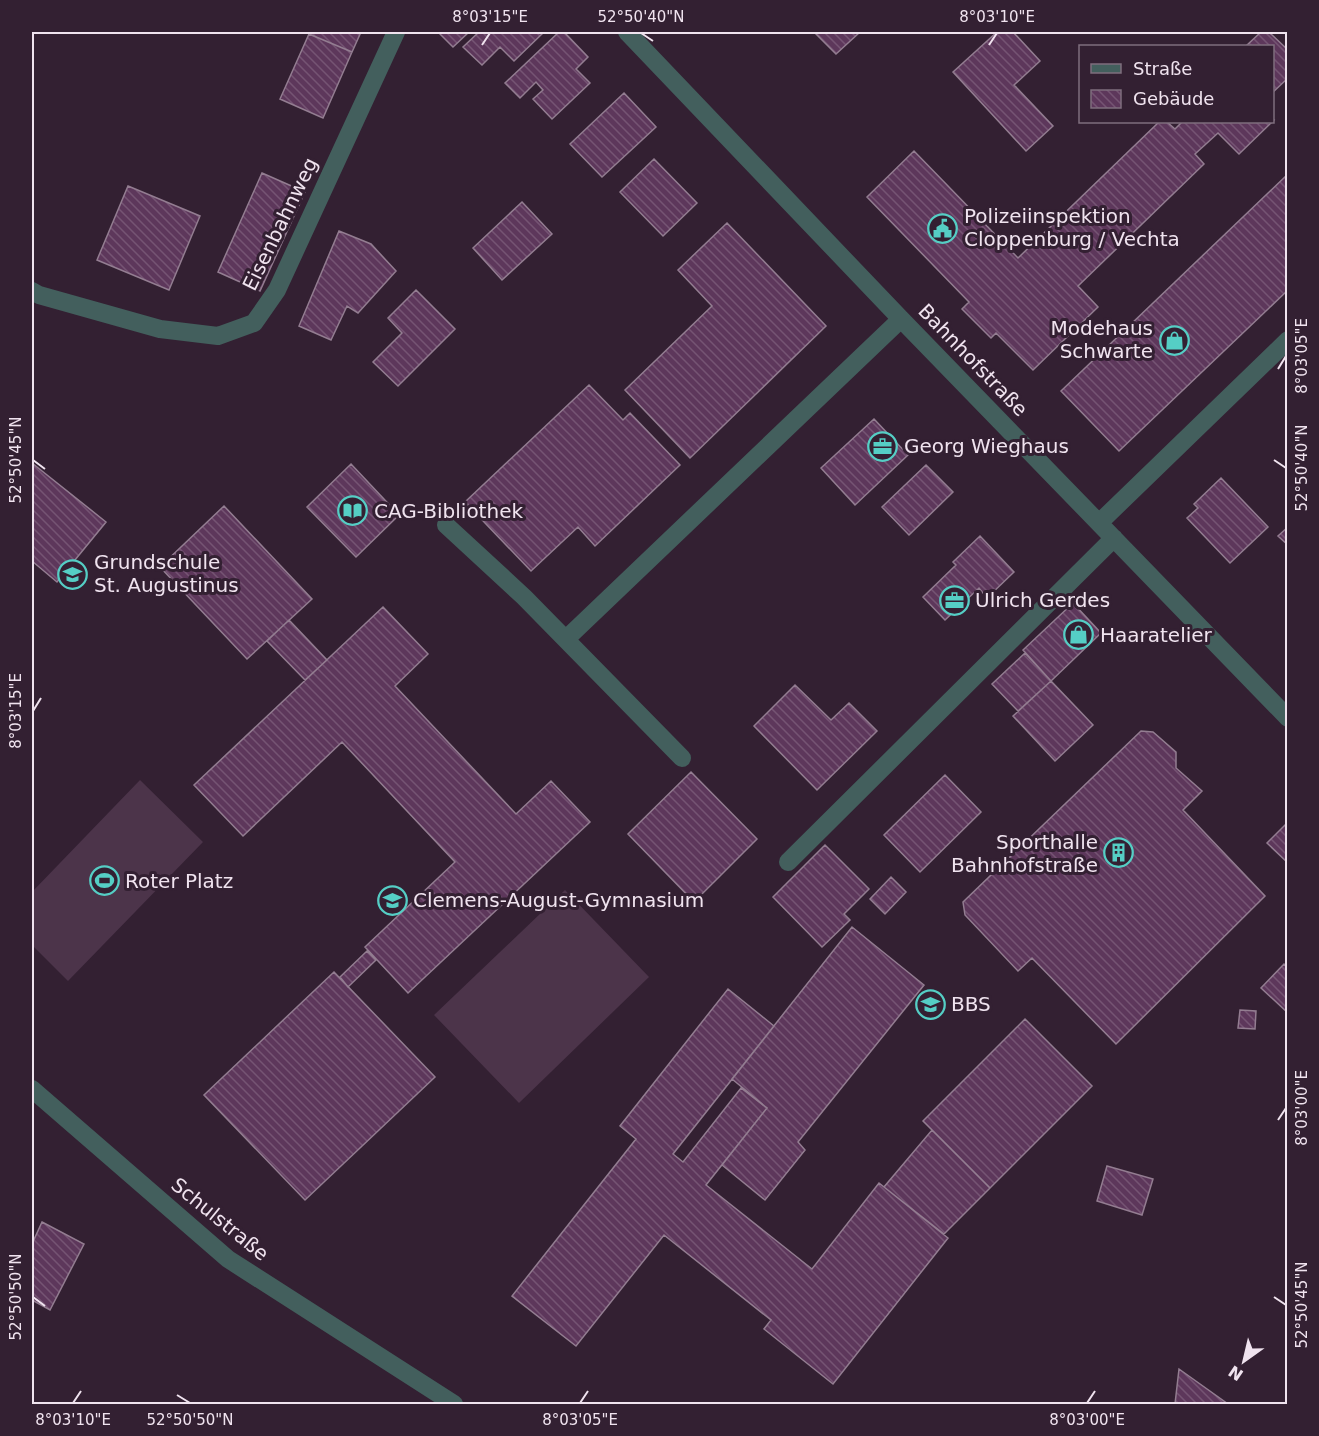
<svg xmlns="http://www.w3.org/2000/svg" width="1319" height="1436" viewBox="0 0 1319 1436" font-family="'DejaVu Sans',sans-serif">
<defs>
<pattern id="building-back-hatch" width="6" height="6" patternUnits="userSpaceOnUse" patternTransform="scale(1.5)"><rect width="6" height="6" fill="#5d375b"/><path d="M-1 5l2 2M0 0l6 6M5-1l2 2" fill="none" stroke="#755473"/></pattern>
</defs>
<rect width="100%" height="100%" fill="#332032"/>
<path fill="#4c344a" d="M140 780 203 842 68 981 32 945V892Z
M565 890 649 977 519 1103 434 1015Z"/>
<path fill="url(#building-back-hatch)" stroke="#937d91" stroke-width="1.5" d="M310 32H361L352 52 309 34Z
M438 32H469L453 47Z
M479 32H544L514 61 500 47 482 65 463 47Z
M559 32H564L588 57 576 69 590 83 552 119 533 99 543 90 536 82 520 98 505 83Z
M814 32H860L836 54Z
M997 32H1013L1040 61 1014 85 1053 126 1026 151 953 72Z
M1261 32H1269L1288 50V78L1272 93V46H1246Z
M309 34 352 52 323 118 280 99Z
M624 93 656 127 602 177 570 144Z
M1272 119 1274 120 1239 154 1218 133 1195 154 1204 164 1078 286 1098 307 1033 370 996 333 991 338 962 309 969 302 867 197 914 151 1018 258 1159 122H1167L1175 129 1182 122H1272Z
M654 159 697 203 663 236 620 192Z
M262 173 305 192 260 291 218 272Z
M1288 174V290L1119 451 1061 391Z
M128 186 200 216 169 290 97 260Z
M522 202 552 234 502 280 473 248Z
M727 223 826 326 690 458 625 390 712 306 678 270Z
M339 231 371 244 396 271 358 313 347 306 331 340 299 326Z
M416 290 455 329 398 386 373 362 402 333 388 318Z
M589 385 623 420 630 413 680 465 595 546 578 527 531 571 465 502Z
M874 419 908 455 855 505 821 468Z
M32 463 106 522 57 582 32 561Z
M351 464 399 515 356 557 307 507Z
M926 465 953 492 909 535 882 507Z
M1221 478 1268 527 1230 563 1187 518 1198 508 1194 504Z
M224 506 312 599 247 659 160 567Z
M1288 527V545L1278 536Z
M980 536 1014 572 987 598 979 588 945 620 923 597 956 565 953 562Z
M1073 603 1101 633 1051 681 1023 650Z
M383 607 428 654 395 686 516 814 551 781 590 822 408 993 365 947 455 862 342 742 243 836 194 785Z
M289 620 327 660 305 680 267 641Z
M1025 653 1051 681 1018 711 992 684Z
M1051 681 1093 725 1055 761 1013 716Z
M795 685 831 720 849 703 877 731 817 790 754 726Z
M1141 731 1153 732 1176 752V768L1202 791 1183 810 1265 896 1116 1044 1032 958 1018 971 965 915 963 902Z
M691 772 757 839 694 902 628 834Z
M945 775 981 812 920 872 884 835Z
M1288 822V863L1267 843Z
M825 845 869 889 844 914 850 920 822 947 773 897Z
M891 877 906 892 885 914 870 899Z
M852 927 924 985 798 1142 805 1150 765 1200 722 1165 767 1108 732 1079Z
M367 951 376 960 348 987 340 977Z
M1284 964 1288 968 1287 1012 1261 988Z
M334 972 435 1077 305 1200 204 1095Z
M728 989 774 1026 673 1154 683 1162 741 1088 767 1108 706 1185 812 1269 879 1183 948 1238 833 1384 764 1329 771 1320 664 1235 576 1346 512 1296 636 1139 620 1126Z
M1240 1010 1256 1011 1255 1029 1238 1028Z
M1025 1019 1092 1086 990 1188 923 1121Z
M932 1130 990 1188 944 1234 884 1187Z
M1107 1166 1153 1179 1142 1215 1097 1201Z
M42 1222 84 1244 50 1310 32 1300V1244Z
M1179 1369 1228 1404H1175Z"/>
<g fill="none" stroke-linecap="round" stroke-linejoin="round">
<path stroke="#435f5d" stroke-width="18" d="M627 32 901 319 1288 718
M32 291 39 295 160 329 218 336 254 323 277 290 396 32
M1099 523 1288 340
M446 525 524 597 682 758
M566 639 901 319
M788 862 1114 538
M32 1089 228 1259 454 1404"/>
</g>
<path fill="none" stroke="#f0e3ef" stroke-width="2" d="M641 33 653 41M482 45 490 33M989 45 997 33M1278 369 1286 356M33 460 45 469M1274 460 1286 468M33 711 41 698M1278 1120 1286 1108M33 1297 45 1306M1274 1297 1286 1305M177 1395 190 1403M73 1403 81 1391M580 1403 588 1391M1087 1403 1095 1391"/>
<defs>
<symbol id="civic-ring" viewBox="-11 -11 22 22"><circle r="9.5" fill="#332032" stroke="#55cec5" stroke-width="1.5"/><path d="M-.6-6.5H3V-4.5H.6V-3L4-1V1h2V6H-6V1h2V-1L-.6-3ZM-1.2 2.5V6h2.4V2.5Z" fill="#55cec5"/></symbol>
<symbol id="shop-ring" viewBox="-11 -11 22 22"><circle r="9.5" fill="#332032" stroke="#55cec5" stroke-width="1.5"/><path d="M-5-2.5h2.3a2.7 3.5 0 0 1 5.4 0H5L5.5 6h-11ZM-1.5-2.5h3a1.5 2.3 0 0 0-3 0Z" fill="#55cec5"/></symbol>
<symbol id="office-ring" viewBox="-11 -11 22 22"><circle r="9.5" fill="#332032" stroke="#55cec5" stroke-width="1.5"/><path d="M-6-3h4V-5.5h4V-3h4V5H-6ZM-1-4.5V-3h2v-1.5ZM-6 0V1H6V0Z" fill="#55cec5"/></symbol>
<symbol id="library-ring" viewBox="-11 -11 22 22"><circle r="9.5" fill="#332032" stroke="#55cec5" stroke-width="1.5"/><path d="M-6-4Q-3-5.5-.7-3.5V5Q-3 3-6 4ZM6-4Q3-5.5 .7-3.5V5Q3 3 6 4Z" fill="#55cec5"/></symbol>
<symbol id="school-ring" viewBox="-11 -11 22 22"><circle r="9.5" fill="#332032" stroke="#55cec5" stroke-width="1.5"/><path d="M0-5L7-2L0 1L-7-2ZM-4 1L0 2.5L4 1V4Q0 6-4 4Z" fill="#55cec5"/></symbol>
<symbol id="building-ring" viewBox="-11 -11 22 22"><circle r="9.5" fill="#332032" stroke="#55cec5" stroke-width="1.5"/><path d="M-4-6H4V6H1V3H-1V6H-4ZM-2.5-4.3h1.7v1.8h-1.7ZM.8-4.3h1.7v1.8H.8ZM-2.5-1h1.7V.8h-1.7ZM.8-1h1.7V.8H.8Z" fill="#55cec5"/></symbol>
<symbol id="stadium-ring" viewBox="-11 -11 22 22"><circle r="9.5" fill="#332032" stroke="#55cec5" stroke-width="1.5"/><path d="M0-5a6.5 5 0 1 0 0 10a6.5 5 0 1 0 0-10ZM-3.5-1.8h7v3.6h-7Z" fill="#55cec5"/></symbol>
</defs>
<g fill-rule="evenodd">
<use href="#civic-ring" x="926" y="212" width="33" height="33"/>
<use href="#shop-ring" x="1158" y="324" width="33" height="33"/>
<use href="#office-ring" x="866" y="430" width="33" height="33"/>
<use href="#library-ring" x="336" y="494" width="33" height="33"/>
<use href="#school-ring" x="56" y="558" width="33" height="33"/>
<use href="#office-ring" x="938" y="584" width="33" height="33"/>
<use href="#shop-ring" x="1062" y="618" width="33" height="33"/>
<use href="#building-ring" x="1102" y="836" width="33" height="33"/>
<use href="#stadium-ring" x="88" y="864" width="33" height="33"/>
<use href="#school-ring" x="376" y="884" width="33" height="33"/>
<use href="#school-ring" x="914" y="988" width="33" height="33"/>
</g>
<g text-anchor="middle" stroke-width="6" stroke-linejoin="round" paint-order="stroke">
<g font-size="20" fill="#f0e3ef" stroke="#332032" text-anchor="start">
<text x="964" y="223">Polizeiinspektion<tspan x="964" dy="23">Cloppenburg / Vechta</tspan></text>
<text x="1153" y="335" text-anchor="end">Modehaus<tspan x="1153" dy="23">Schwarte</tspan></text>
<text x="904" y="453">Georg Wieghaus</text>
<text x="374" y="518">CAG-Bibliothek</text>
<text x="94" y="569">Grundschule<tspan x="94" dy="23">St. Augustinus</tspan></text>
<text x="975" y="607">Ulrich Gerdes</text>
<text x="1100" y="642">Haaratelier</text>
<text x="1098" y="849" text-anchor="end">Sporthalle<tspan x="1098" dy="23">Bahnhofstraße</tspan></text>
<text x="125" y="888">Roter Platz</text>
<text x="413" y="907">Clemens-August-Gymnasium</text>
<text x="951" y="1011">BBS</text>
</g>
<g font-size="20" fill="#f0e3ef" stroke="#332032">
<text transform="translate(280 224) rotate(-64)" y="7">Eisenbahnweg</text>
<text transform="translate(973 360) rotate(46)" y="7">Bahnhofstraße</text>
<text transform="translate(220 1219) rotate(39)" y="7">Schulstraße</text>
</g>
</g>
<rect width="1319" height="1436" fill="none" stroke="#332032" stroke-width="66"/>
<rect x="1079" y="45" width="195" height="78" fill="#332032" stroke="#7f6e7e" stroke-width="1.5"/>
<rect x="1091" y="64" width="30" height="9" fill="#435f5d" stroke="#7f6e7e" stroke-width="1.5"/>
<text x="1133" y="75" font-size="18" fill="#f0e3ef">Straße</text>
<rect x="1091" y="90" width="30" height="18" fill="url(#building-back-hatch)" stroke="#7f6e7e" stroke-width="1.5"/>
<text x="1133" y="105" font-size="18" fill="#f0e3ef">Gebäude</text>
<g transform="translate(1244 1361) rotate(214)" stroke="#332032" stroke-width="4.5" paint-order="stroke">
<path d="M0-4.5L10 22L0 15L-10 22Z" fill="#f0e3ef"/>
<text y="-9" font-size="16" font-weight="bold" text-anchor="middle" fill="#f0e3ef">N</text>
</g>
<rect x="33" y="33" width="1253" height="1370" fill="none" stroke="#f0e3ef" stroke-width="2"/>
<g font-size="15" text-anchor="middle" fill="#f0e3ef">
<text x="490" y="22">8°03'15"E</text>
<text x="641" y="22">52°50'40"N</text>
<text x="997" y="22">8°03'10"E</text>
<text transform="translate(1302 356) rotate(-90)" y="5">8°03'05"E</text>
<text transform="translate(16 460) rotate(-90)" y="5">52°50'45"N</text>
<text transform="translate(1302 468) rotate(-90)" y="5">52°50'40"N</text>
<text transform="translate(16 711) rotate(-90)" y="5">8°03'15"E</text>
<text transform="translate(1302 1108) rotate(-90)" y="5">8°03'00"E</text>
<text transform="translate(16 1297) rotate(-90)" y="5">52°50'50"N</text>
<text transform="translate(1302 1305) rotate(-90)" y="5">52°50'45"N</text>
<text x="73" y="1425">8°03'10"E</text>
<text x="190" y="1425">52°50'50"N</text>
<text x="580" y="1425">8°03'05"E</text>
<text x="1087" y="1425">8°03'00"E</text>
</g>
</svg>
